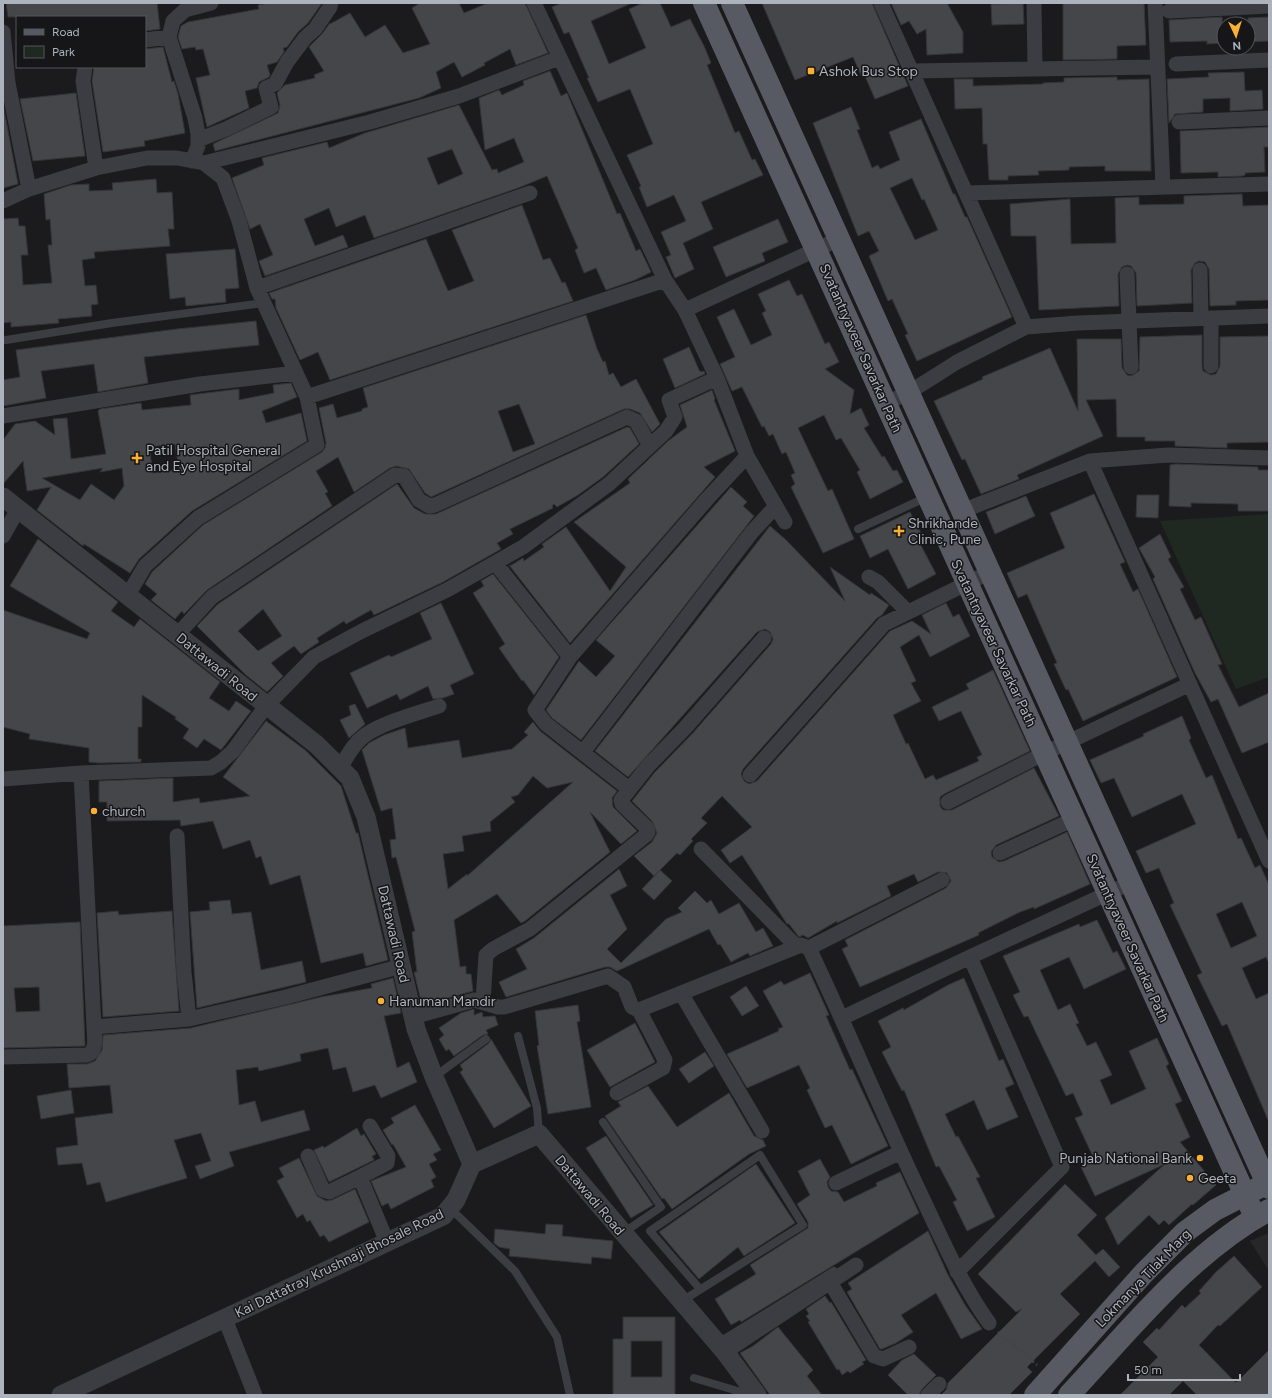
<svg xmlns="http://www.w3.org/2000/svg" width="1272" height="1398" viewBox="0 0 1272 1398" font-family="Figtree,sans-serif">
<rect width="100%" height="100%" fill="#1b1b1d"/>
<path fill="#27272a" d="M1269 1233V1271L1250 1241Z"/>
<path fill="#202921" d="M1269 514V677L1236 689 1160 521Z"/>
<path fill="#45464a" stroke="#353539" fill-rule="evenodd" d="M6 3H157L160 29 145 31V17H8Z
M268 3H322L308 23 298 32 287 47 283 48 284 52 277 62 267 65 270 75 269 77 259 82 257 88 245 91 249 108 207 127 196 78 210 75 203 49 196 50 195 47 182 49 178 37 181 26 188 22 259 9 258 5Z
M420 3H459L464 13 488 3H525L548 53 516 65 510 49 484 63 485 65 462 77 454 62 436 72 441 88 419 98 215 151 213 144 278 113 280 105 277 93 285 85 315 78 314 75 324 71 309 47 322 34 330 23V24L350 13 365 37 385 25 403 53 430 44 412 8Z
M562 3H632L591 21 609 64 646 48 629 9 643 3H660L671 27 690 19 704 46 711 63 707 65 735 133 739 131 752 160 755 159 763 175 701 202 713 229 683 243 694 269 675 278 666 257 671 255 661 232 686 221 674 195 647 207 639 187 641 186 627 155 653 144 630 89 598 102 587 78H589L569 32 564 34 552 7Z
M762 3H872L908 86 875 99 865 76 862 77 853 57 795 80Z
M891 3H947L963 32V53L927 55 926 29 917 34 909 21 901 25Z
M1023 3 1024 24 992 25 991 4Z
M1063 3H1144L1146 45 1117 46V59L1063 60Z
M1222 17 1223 43 1207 44V41L1170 42 1169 20Z
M1269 17V41L1248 42V18Z
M163 47 172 82 174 81 178 94 185 133 144 141 145 146 103 152 92 81 94 67H145V49Z
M550 71 561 96 567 93 617 214 620 213 636 251 640 249 651 272 635 280 606 290 596 268 584 273 575 250 578 248 547 176 518 188 374 238 365 215 336 227 329 208 304 219 315 246 343 235 348 247 265 276 259 261 273 255 260 224 250 229 232 178 264 165 262 158 327 142 329 148 365 133 459 105 492 170 497 169 498 173 524 162 514 138 485 150 479 98 499 90 502 95 524 85 523 81ZM452 149 463 174 438 185 427 158Z
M1244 72 1245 91 1262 90 1263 109 1230 111V98L1203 99V112L1175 114 1169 123 1167 79 1209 77 1208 73Z
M1117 77V80L1149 79 1151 171H1105V166L1069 167V170L1038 171 1039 175 1008 176V180H989L987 144H983L982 108 955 109 954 79H973V86L1043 84V83L1064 82V78Z
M76 93 85 156 33 161 20 99Z
M3 104 18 184 3 188Z
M851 107 860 129 857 130 872 168 878 165 880 169 900 160 889 132 921 119 953 194H955L965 217H967L1012 317 917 361 905 335 908 334 892 299 888 301 869 256 879 251 869 231 858 236 813 123ZM912 178 922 200 924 199 938 230 915 240 890 188Z
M1269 127V147H1264L1265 172 1245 173V175L1242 176 1218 177V172L1181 173 1180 131Z
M156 179 157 193 172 192 174 229H168L170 246 94 252 95 258 82 260 85 286 96 285 98 304 91 305 92 316 58 319 59 323 11 327V322L3 323V219L18 218 19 226H25L28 255H21L23 285 52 283 48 245H52L50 219 46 220 44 194 71 185 89 184V191L113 190 112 183Z
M1242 194 1243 206 1269 205V300L1236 301V305L1210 306 1209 269 1205 262 1199 261 1195 263 1191 270 1192 303 1137 306 1136 273 1131 266 1127 265 1122 267 1118 274 1119 306 1039 310 1036 236H1011L1010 204 1070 199 1071 244 1116 243 1115 198 1139 197V205L1184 204V196Z
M522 205 543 260 550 258 562 283 565 282 573 301 330 380 318 352 300 360 276 308 275 299H272L269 293 426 239 448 291 474 281 452 230Z
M778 219 788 242 762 253 765 261 726 277 713 247Z
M235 249 239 288 225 289 226 302 186 306 185 297 170 299 166 254Z
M789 280 797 296 802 294 825 344 829 342 839 362 825 369 854 390 850 414 861 408 869 425 864 428 882 457 884 456 893 471 897 470 903 482 870 499 857 472 860 470 841 438 836 440 824 415 798 428 828 491 832 489 854 539 823 553 791 487 795 484 791 475 795 473 786 452 782 454 773 434 769 436 764 426 762 427 742 387 732 391 720 364 735 357 717 317 734 309 751 345 772 335 762 313 766 311 758 294Z
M586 315 597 349 603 362 605 361 609 375 613 373 621 387 636 379 660 424 652 432 640 413 630 409H624L431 497 425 493 409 469 396 466 390 468 354 492 338 457 316 471 328 492 325 493 332 506 207 590 184 614 182 611 175 619 151 600 157 594 145 584 152 572 203 525 322 452 325 448 326 443 319 408 333 404 337 418 362 411V409L368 407 363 388ZM519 404 535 444 513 452 498 411Z
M256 321 259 345 144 357 148 383 98 392 94 364 41 371 46 398 3 406V380L20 377 16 350 177 329Z
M1202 335V366L1203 371 1211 375 1216 374 1220 366V337L1269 336V442L1227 443V448L1175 446V441H1145V437H1117L1116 399 1086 400 1103 436 1017 475 1019 479 981 494 965 459 962 460 934 401 983 379 982 377 1050 348 1078 411 1077 339H1121L1122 368 1127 375 1131 376 1139 371 1140 337Z
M689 347 699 370 701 372 704 371 705 374 675 388 663 359Z
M291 383 297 397 262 411 266 423 301 413 307 441 192 511 139 559 130 573 84 544 83 546 37 510 51 487 27 491 23 461 3 484V440L15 424 35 421 55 435 53 419 67 418 71 459 106 454 98 411 100 409 141 403 142 410 191 405 190 395 239 389V400L274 393 273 385ZM175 444 179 470 153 473 149 447ZM103 468 100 472 122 468 124 486 114 500 91 484 80 500 42 478Z
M712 390 715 399 714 400 735 451 704 467 715 477 570 643 509 565 510 566 523 558 524 561 544 547 542 544 566 527 610 591 626 567 574 522 630 483 628 479 668 441 687 427 680 405Z
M627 427 630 428 639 444 603 477 578 495 557 507 554 504 552 506 553 508 510 529 513 534 497 543 501 549 443 582 374 615 371 610 346 624 344 621 317 638 319 642 301 654 294 646 271 663 283 676 267 692 246 675 197 626 218 604 397 484 414 508 425 514H436ZM263 609 282 636 258 651 238 631Z
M1176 464 1258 467V470H1269V511H1238V504L1191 503V507L1169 506 1170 465Z
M731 487 747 502 743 506 754 516 581 740 552 718 546 710 579 661 596 677 615 656 596 640Z
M1094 494 1125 562 1120 564 1133 592 1138 589 1177 677 1083 721 1068 689 1066 690 1054 664 1057 663 1027 594 1018 598 1007 573 1065 548 1050 513Z
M1137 495H1159L1158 518 1136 517Z
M1026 496 1035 516 995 534 986 512Z
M910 512 921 533 916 536 936 574 908 589 888 549 870 558 860 536Z
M770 526 786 540 845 601 830 567 870 595 871 593 889 605 882 615 877 618 743 769 741 774 744 781 749 784 757 781 890 631 912 621 931 634 922 615 946 603 953 617 959 614 970 636 930 657 919 635 900 647 916 681 911 683 921 701 893 715 906 744 908 743 925 779 933 775 936 780 979 761 977 757 982 755 961 711 939 721 932 707 969 689 966 684 993 670 1030 751 944 794 940 797V806L943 810H952L1034 768 1059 816 996 845 991 852 992 857 999 862 1004 861 1067 832 1090 884 1034 909V907L1020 912 978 933 979 935 860 987 842 949 848 946 845 940 946 888 951 881 947 873 938 872 918 882 914 874 887 886 891 896 837 923V921L808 938 803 935 799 937 789 924H787L742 855 730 863 721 850 752 827 722 796 701 818 707 823 691 839 693 841 680 855 677 853 654 876 634 856 652 842 657 833 652 821 632 801 655 772 692 734 771 644 773 639 770 632 765 629 757 632 628 777 595 751Z
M1160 534 1171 557 1168 559 1184 587 1180 589 1195 620 1201 617 1222 664 1218 665 1239 707 1269 693V742L1242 753 1218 699 1211 702 1195 673 1153 579 1155 577 1139 548Z
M38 539 118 602 111 611 134 627 140 619 220 682 209 698 229 711 236 701 251 711 221 750 204 739 197 748 183 738 189 729 175 719 176 717 142 695V727H138V759H141V762L99 763 89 762V748L29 739 30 734 3 727V610L87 639 90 633 10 586Z
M493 574 559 657 534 695 523 680 522 681 499 648 505 644 473 593 484 586 481 581Z
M441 603 474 674 450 685 454 694 443 698 433 699 428 686 400 700 397 694 367 708 350 673 389 655 391 657 432 639 420 613Z
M355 704 365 724 349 738 340 720 351 715 349 706Z
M1182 716 1191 738 1189 740 1206 778 1212 775 1238 839 1241 838 1255 868 1260 865 1269 885V963L1266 957 1242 968 1256 999 1269 993V1122L1227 1024 1222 1026 1197 975 1202 973 1170 905 1174 903 1159 868 1146 873 1136 851 1196 824 1182 794 1132 817 1114 778 1101 783 1090 760 1144 736 1143 734ZM1242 902 1257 936 1231 948 1216 914Z
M266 721 305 750 341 786 356 833H358L388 960 366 966 363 953 321 963 300 875 270 885 261 856 256 858 250 840 223 849 213 821 181 826 180 820 107 821V802H99V781L173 778V802L199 798 200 803 250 796 223 777Z
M533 722 540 731 617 791 612 798 613 807 637 831 621 844 590 812 610 852 525 921 521 923 497 894 454 920 460 967 466 966V974H471L473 991 422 1005 414 972H417L412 932 415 931 396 857 392 858 390 840 396 839 392 808 381 811 362 750 369 743 384 735 405 728 408 748 459 740 462 758 512 749 528 735 524 732ZM533 776 547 788 573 782 467 876V874L448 889 443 854 464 851 462 836 491 831 490 822 515 802 511 797 518 795Z
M619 869 627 886 610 895 627 929 607 949 621 963 666 919 682 912 678 908 695 891 707 903 711 900 719 914 739 903 756 932 763 928 773 946 750 956 748 953 731 962 720 944 718 945 709 929 617 971 610 967H605L506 997 499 982 527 969 516 949 534 938Z
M660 870 672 881 654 900 642 889Z
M230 900 232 914 251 912 261 970 302 961 306 982 197 1008 190 912 210 910 209 902Z
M118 911 119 915 172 911 179 1011 103 1017 97 913Z
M1097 920 1113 953 1117 951 1126 969 1084 989 1069 957 1040 970 1058 1010 1070 1004 1079 1023 1076 1024 1087 1046 1096 1042 1112 1075 1100 1080 1111 1105 1146 1089 1129 1051 1157 1038 1169 1064 1166 1066 1182 1101 1175 1104 1190 1137 1180 1142 1216 1185 1193 1205 1192 1204 1169 1225 1164 1220 1159 1225 1149 1215 1118 1245 1105 1218 1165 1164 1095 1196 1081 1167 1095 1161 1075 1118 1083 1115 1073 1093 1066 1096 1028 1016 1024 1017 1013 995 1020 992 1003 956 1079 924 1080 927Z
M80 922 85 1046 3 1048V926ZM39 987 40 1011 16 1012 14 988Z
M810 973 829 1015 826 1016 850 1070 852 1069 888 1146 851 1164 832 1125 825 1128 807 1090 810 1088 799 1065 747 1088 727 1054 779 1031 778 1029 783 1027 763 991 781 981 784 985Z
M393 978 401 1013 384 1016 397 1068 409 1062 417 1082 381 1098 375 1085 353 1092 346 1067 333 1070 328 1048 300 1054 301 1061 281 1066 259 1071 258 1067 236 1070 239 1105 255 1101 261 1122 304 1110 310 1130 229 1152 234 1166 200 1179 195 1166 211 1161 201 1133 174 1140 187 1178 106 1202 100 1182 87 1185 82 1163 58 1165 56 1148 78 1145 75 1118 113 1113 110 1085 69 1088 67 1064H87L95 1061 102 1050 103 1035 191 1028 321 997 372 988 371 984Z
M964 978 999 1061 1003 1059 1014 1084 1005 1088 1018 1117 987 1130 974 1100 945 1114 956 1137 958 1136 980 1177 976 1178 995 1217 967 1231 953 1202 957 1200 939 1166 936 1167 904 1090 902 1091 882 1052 891 1047 878 1021 903 1008 904 1010 948 985Z
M746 986 759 1006 742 1016 730 997Z
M578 1005 580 1021 577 1022 591 1107 548 1114 537 1046 539 1045 535 1011Z
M474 1009V1015L482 1012 483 1017 495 1016 498 1025 486 1030 488 1034 483 1035 454 1056 449 1049 446 1051 439 1039 444 1035 439 1028 461 1013Z
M635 1023 655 1062 610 1087 587 1050Z
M491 1039 531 1106 494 1128 460 1072 463 1070 460 1065 489 1043Z
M705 1052 714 1066 689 1083 679 1069Z
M648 1086 677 1127 729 1093 754 1136 763 1140 766 1146 749 1154 672 1209 664 1198 662 1199 605 1116 621 1106 618 1102Z
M71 1090 74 1113 41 1119 37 1096Z
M415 1105 441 1150 433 1154 437 1160 429 1164 436 1177 431 1180 434 1187 391 1209 388 1203 382 1206 371 1181 406 1167 393 1144 392 1145 383 1130 394 1123 391 1118Z
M357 1128 361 1136 364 1134 376 1154 372 1156 374 1160 329 1182 314 1150 323 1146 324 1148Z
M606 1136 653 1205 631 1218 586 1148Z
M299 1158 317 1196 326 1201 332 1200 355 1189 369 1222 329 1242 324 1235 320 1237 310 1220 307 1222 303 1214 297 1218 277 1181 284 1177 279 1168Z
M820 1159 830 1177 827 1182 828 1187 831 1191 838 1192 844 1202 877 1186 876 1183 900 1172 919 1213 741 1322 740 1320 731 1325 715 1299 756 1274 750 1265 808 1228V1222L797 1204 810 1195 798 1171Z
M756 1164 795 1223 744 1256 738 1247 699 1279 659 1232Z
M1065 1184 1097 1215 1077 1235 1096 1255 1103 1249 1120 1267 1109 1277 1095 1261 1060 1294 1080 1314 1027 1367 1032 1372 1009 1395H941L946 1390 948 1383 1022 1309 1016 1312 978 1274Z
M546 1224 563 1225 562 1236 613 1241 611 1259 592 1257 591 1264 509 1256 510 1249 499 1247 494 1243 495 1229 545 1234Z
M928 1231 948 1275 965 1305 982 1329 961 1339 936 1293 901 1315 913 1332 896 1343 882 1349H880L847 1292 852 1289 848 1283Z
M1234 1256 1262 1287 1220 1326 1218 1325 1199 1345 1235 1382H1237L1269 1350V1395H1197L1183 1381 1169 1395H1120L1158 1357 1143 1342 1157 1328 1159 1330 1182 1305 1185 1308 1201 1293 1199 1291 1216 1272Z
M825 1296 830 1303 831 1302 866 1360 862 1362 864 1364 850 1373 848 1371 842 1375 839 1369 837 1370 808 1322 810 1321 806 1316 809 1314 806 1309Z
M623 1317H675V1395H613V1339H623ZM631 1341H662V1377H631Z
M778 1327 813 1370 807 1376 822 1395H770L740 1353 753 1346Z
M914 1354 936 1375 922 1389 919 1395H908L888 1375 902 1360Z"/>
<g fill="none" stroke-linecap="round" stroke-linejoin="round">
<path stroke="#41444a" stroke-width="2.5" stroke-dasharray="2 3" stroke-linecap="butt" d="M998 1332 1037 1365"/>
<path stroke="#3b3d43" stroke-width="8" d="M6 340 112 323 263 303
M858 529 927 497
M518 1036 537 1108 539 1134
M434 1077 486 1039
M603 1122 661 1207 623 1233
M450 1208 515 1271 557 1337 570 1395
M682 1301 803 1225 760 1155 650 1231 700 1289
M718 1343 834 1271
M694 1378 741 1392 749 1385"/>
<path stroke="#3b3d43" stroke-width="15" d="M534 3 665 280 685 310 717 378 747 456 785 522
M881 3 1026 327
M1034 3 1035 69
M1155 3 1163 187
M1169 11 1269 6
M3 32 8 83 29 189
M145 40 169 37
M1176 64 1269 60
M85 67 83 81 96 168
M912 71 1157 67
M1179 122 1269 118
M198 140 226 129 271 107 266 88 275 84 287 62 305 38 315 29 330 7 331 3
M192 161 198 146V134L195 118 169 37 173 21 185 10 211 3
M204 163 370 122 459 96 559 58
M968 193 1269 184
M3 201 29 189 96 168 147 158H177L204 163 223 178 239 221 257 288 307 397 317 445 198 518 145 566 128 595
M1200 270 1201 318
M1127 274 1131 367
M257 288 530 193
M685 310 839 239
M1211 366V318
M307 397 665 280
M886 403 908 393 957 362 1026 327 1078 323 1269 316
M3 416 200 384 296 373
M1090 461 1269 861
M962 511 1090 461 1168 455 1269 458
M3 536 18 509
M496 564 570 657
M869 577 878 582 908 612
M177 635 212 597 395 475 404 476 419 500 429 506 435 505 627 417 636 421 650 446
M583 752 752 532 776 506
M340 768C347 757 353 744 364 736 381 723 418 713 439 706
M81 773 94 1027 189 1019
M750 775 884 624 990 572
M3 779 81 773 211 768 221 762 233 751 266 706 314 657 362 631 447 590 523 547 609 484 666 431 675 417 669 400 717 378
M629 789 546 724 535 710 570 657 708 498 747 456
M948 802 1045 753 1190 684
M177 836 184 972 189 1019 286 997 402 966
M701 849 797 947
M1000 853 1074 819
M809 948 942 880
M681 993 762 1131
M483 1001 486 955 493 949 530 929 646 835 648 832 646 827 622 804 621 800 648 766 685 728 764 638
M413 1017 474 1000 498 1007H504L608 976 624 987 632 1007 639 1010 801 945 809 948C848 1030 882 1113 921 1195 942 1239 961 1284 989 1323
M842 1018 970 957 1130 883
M3 1057 87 1055C98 1051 94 1037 94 1027
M617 1093 663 1068 665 1060 639 1010
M308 1156 323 1190 329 1192 360 1177 387 1242
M360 1177 387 1163 388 1156 370 1126
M836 1183 901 1152
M957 1272 1062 1167 970 957
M830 1282 874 1356 883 1359 909 1347
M225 1319 255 1395
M725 1352 856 1265
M928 1395 939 1384"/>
<path stroke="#3b3d43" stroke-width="19" d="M3 497 317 745 350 778 366 817 416 1029 434 1077 472 1164
M472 1164 539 1134 725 1352 757 1395
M61 1395 443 1216 456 1200 472 1164"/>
<path stroke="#575a62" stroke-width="22" d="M704 3 1255 1217
M732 3 1269 1188
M1035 1395 1144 1273 1185 1232 1215 1210 1258 1188
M1069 1395C1129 1331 1191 1252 1269 1210"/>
</g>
<g fill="#fbaf35" stroke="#161618" stroke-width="1.5">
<rect x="807" y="67" width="8" height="8" rx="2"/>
<path d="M135 452h4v4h4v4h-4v4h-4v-4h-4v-4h4z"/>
<path d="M897 525h4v4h4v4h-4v4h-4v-4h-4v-4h4z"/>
<circle cx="94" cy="811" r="4"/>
<circle cx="381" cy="1001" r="4"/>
<circle cx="1200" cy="1158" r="4"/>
<circle cx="1190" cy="1178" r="4"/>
</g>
<g text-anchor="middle" stroke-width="3" stroke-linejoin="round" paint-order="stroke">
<g font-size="14" fill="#adb3bd" stroke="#161618" text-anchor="start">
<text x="819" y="76">Ashok Bus Stop</text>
<text x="146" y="455">Patil Hospital General<tspan x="146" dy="16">and Eye Hospital</tspan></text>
<text x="908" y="528">Shrikhande<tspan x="908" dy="16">Clinic, Pune</tspan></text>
<text x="102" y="816">church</text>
<text x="389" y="1006">Hanuman Mandir</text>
<text x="1192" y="1163" text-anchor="end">Punjab National Bank</text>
<text x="1198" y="1183">Geeta</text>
</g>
<g font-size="14" fill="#adb3bd" stroke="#161618">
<text transform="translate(861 348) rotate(66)" y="5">Svatantryaveer Savarkar Path</text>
<text transform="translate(994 643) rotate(65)" y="5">Svatantryaveer Savarkar Path</text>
<text transform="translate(217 667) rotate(39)" y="5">Dattawadi Road</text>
<text transform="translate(394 934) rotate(77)" y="5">Dattawadi Road</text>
<text transform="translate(1128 938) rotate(66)" y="5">Svatantryaveer Savarkar Path</text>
<text transform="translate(590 1195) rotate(50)" y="5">Dattawadi Road</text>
<text transform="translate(339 1263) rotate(-26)" y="5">Kai Dattatray Krushnaji Bhosale Road</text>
<text transform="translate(1143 1278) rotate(-46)" y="5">Lokmanya Tilak Marg</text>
</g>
</g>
<rect width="1272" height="1398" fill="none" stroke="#adb3bd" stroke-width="8"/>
<rect x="16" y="16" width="130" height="52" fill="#161618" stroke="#52555a"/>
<rect x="24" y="29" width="20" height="6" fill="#575a62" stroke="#52555a"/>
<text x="52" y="36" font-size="12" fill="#adb3bd">Road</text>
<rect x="24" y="46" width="20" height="12" fill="#202921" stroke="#52555a"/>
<text x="52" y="56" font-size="12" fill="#adb3bd">Park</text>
<g transform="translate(1236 36) rotate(176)"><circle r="19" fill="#161618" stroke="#52555a"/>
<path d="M0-3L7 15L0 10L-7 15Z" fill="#fbaf35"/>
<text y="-6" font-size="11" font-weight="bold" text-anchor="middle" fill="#adb3bd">N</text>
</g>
<path d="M1128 1374v6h112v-6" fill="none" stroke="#adb3bd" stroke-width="2"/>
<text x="1134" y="1374" font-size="12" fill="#adb3bd" stroke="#161618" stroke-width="3" paint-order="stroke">50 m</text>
</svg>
